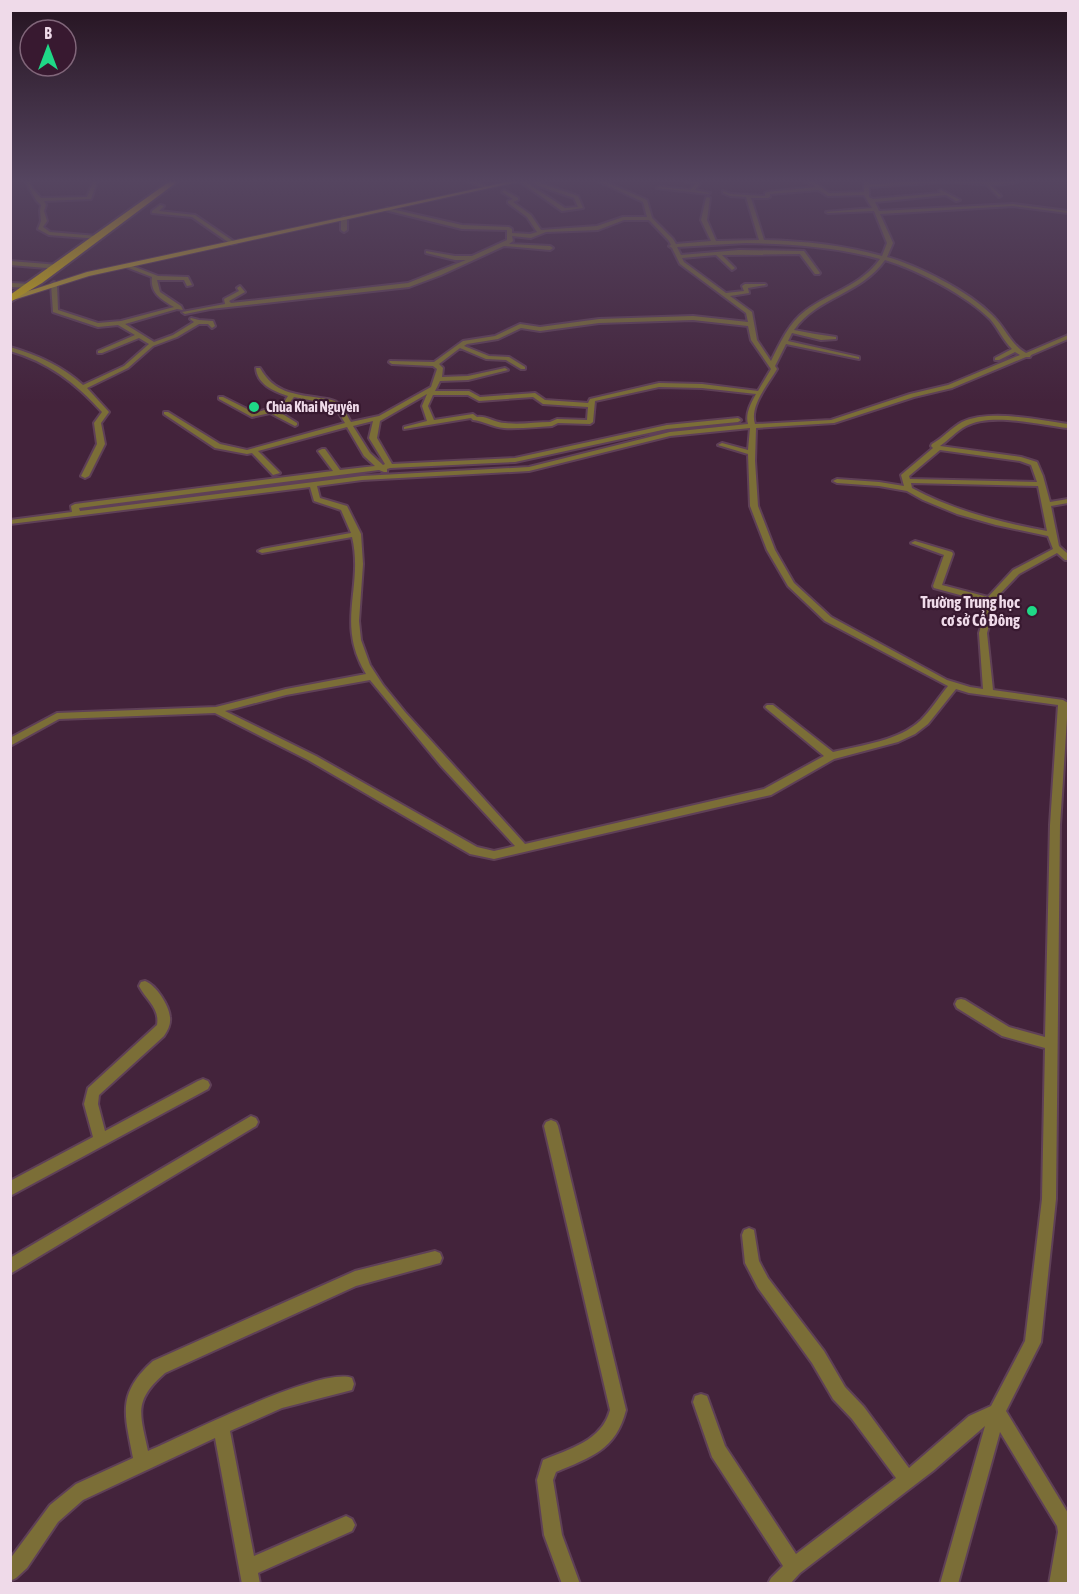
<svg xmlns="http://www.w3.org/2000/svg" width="1079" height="1594" viewBox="0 0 1079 1594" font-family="'Asap Condensed',sans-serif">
<rect width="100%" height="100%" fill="#43233b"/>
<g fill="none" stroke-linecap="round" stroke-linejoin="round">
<defs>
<path id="minor" d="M24 179H28L32 188 41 198 87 197 94 179H98L91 199 44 201 46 205 44 211 47 221 43 227 50 232 97 236 99 239 49 235 38 229 41 221 40 211 41 205 36 200Z
M463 179H468L488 187 484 188Z
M521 179 565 208 578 207 574 198 539 186 529 179H534L543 184 578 196 583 208 562 211 519 181Z
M594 179H599L647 200 652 218 673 239 676 244 711 241 701 220 706 198 708 197 710 198 707 220 716 241 759 240 746 197 730 196 723 193V191L731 194 765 196V193L767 192 816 187 802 179C814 179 821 188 829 193L864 192V179H868L869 184 945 180 994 182 1025 179 1013 183 990 185 1001 196 999 197 986 184 945 182 869 187V197L873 199 941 193 939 191 941 190 960 200 956 201 946 195 875 202 879 211 1013 204 1068 211V213L1013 206 880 214 893 243 887 257C919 266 968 291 992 315 1005 327 1010 344 1026 353L1066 336 1068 335V339L1031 355 1030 357H1026L952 388 914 397 834 423 756 428 755 461 758 506 775 550 794 583 831 617 947 680 970 687 983 689 979 633 987 606 986 602 934 588 933 586 944 555 911 543 915 541 952 552 953 554 942 585 988 597 1013 570 1053 549 1048 536 996 525 957 514 923 500 907 491 879 486 837 483 833 481 837 479 879 482 904 486 901 475 933 448 931 446 932 444C943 438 951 428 962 422 991 409 1038 420 1068 424V428C1040 425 991 412 966 426 956 431 949 440 940 446L1021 457 1037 462 1043 476 1050 502 1068 499V503L1051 506 1059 546 1068 554V560H1065L1057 553 1019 574 994 600 995 606 987 633 993 690 1063 700 1068 703 1060 825 1056 1199 1041 1342 1006 1411 1068 1513 1067 1584H1049L1058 1532 1057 1526 1000 1432 958 1584H940L985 1426 933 1471 800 1573 790 1584H768L771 1578 783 1566 712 1457 693 1402 695 1396 701 1394 707 1396 725 1446 796 1554 896 1478 852 1419 833 1399 812 1363 758 1288 745 1263 742 1235 744 1230 749 1228 754 1230 759 1261 768 1278 824 1351 845 1387 864 1407 909 1468 969 1416 991 1406 1025 1341 1042 1199 1045 1048 1002 1036 957 1008 955 1004 957 1000 961 999 965 1000 1009 1027 1045 1037 1050 825 1058 705 969 693 956 689 928 724 915 734 898 742 834 759 771 795 494 859 470 854 308 760 215 713 59 719 10 746V738L57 713 216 707 286 689 366 674C335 623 364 587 352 537L262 553 258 551 262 549 351 533 341 510 314 501 310 487 10 524V520L72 512 71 506 75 504 333 471 318 451 322 449H325L340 470 375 466 364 456 347 427 258 451 280 473 273 475 252 453 247 454 215 448 164 414V412H168L220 444 247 450 345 423 335 407 330 404 294 397 287 406 276 410 297 423V425L295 426 270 413 252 417 219 399V397H223L255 413 283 404 288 396C273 391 257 384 256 368H260C274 393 294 394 320 398 326 399 333 399 338 403 344 407 347 416 351 422L379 416 431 387 437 369 433 366 392 364 389 362 390 361 434 362 463 341 495 336 520 324 540 327 599 319 693 316 748 322 746 313 680 264 672 248 669 246 671 245 669 241 649 220H624L598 230 546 232 531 238 512 236 513 241 509 244 550 246 553 248 550 250 504 246 441 275 409 287 210 309 185 314 182 312 225 304 224 299 239 291 237 288 240 286 245 292 229 301 231 303 408 283 466 260H455L426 253V251L455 256H472L507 240V230L462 229 385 210 387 208 462 225 509 227 512 229V233L530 234 537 232 527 217 508 203V201L513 199 502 192 504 190 518 198V200L513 202 531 215 541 230 597 226 623 217H647L643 202ZM818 190 828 196 864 195 872 208 826 212 828 213 874 211 887 243 882 256C843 245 804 241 764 240L751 198H768L770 197V194ZM746 243C792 244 836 247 880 259 861 286 830 292 805 311 789 323 780 343 771 361L757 340 752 312 730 296 749 293 748 288 766 285 765 284H745L742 286 744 291 726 293 684 262 682 258 716 255 732 270 735 268 722 255 800 254 815 274H819L820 273 804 251 739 250 681 255 677 247ZM885 260C916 269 967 296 990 319 998 328 1003 340 1012 349L995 358V360H999L1015 352 1020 355 948 385 910 394 831 420 755 424C749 406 769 383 777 369L775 366 786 344 859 359V357L788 341 792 333 821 340 836 339V337C822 335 808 333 794 330 818 296 860 295 885 260ZM693 320 748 326 751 340 771 369 758 391 702 384 659 383 590 399 588 403 545 400 535 393 480 397 469 391H435L440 381 468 380 508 370 505 368 468 376 442 377 443 368 439 364 460 348 486 359 506 360 521 369H525V367L509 357 489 356 464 346 467 344 498 339 521 328 540 331 599 323ZM659 387 702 388 756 394C751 403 745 414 748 424L670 432 529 467 362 476 80 511 79 508 379 470 384 472H387V469L390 468 515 462 667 429 738 422 741 420 738 418 667 425 515 458 392 464 377 438 380 421 427 394 422 406 427 421 404 427V429L471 418 473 420C483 421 493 427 504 428 520 429 536 427 552 426L558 423 590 424 593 422 595 401ZM433 395H468L479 401 533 397 543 404 588 407 587 420 557 419 550 422C536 422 520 425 505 423 495 423 486 415 477 417L473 414 434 420 428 406ZM373 421 369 438 385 464 383 465 370 453 353 426ZM750 428 748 450 722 443 718 445 748 454 750 506 767 550 788 586 825 621 948 686C939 697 931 710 921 720 899 741 862 745 833 752L773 705H767L765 707 767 709 824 756 764 789 525 844 405 712 383 685 370 665 361 640 359 621 363 564 361 534 347 506 320 498 317 486 362 480 529 471 670 436ZM940 450 1020 461 1031 465 1037 482 910 479 909 476ZM911 483 1038 486 1047 531C999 522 955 511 912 488ZM370 680 441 766 515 846 494 851 477 847 316 756 225 711 286 695Z
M681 179H686L700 183 695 190 710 193 708 194 657 188 659 187 690 190 695 184Z
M160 205 164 206 159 211 195 215 236 243 231 244 192 217 152 213V211Z
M344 217 347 219V230L344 232 341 230V219Z
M10 261 59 265 62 267 59 269 10 265Z
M126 265H130L158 276 188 277 192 285 187 286 184 280H157L160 292 181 306 183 310 177 309 125 324 154 342 173 335 194 322 190 319 191 318 199 320 213 321 215 326 212 328 208 324H199L177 337 153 346 128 368 87 388 109 412 101 423 105 444 89 476 85 478 81 476 97 444 94 423 102 412C76 383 48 362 10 351V347C38 355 62 366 83 385L124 366 149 344 139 338 102 353H98V351L135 335 118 325 98 327 53 312 51 284 54 282 57 284 58 310 98 323 121 321 174 307C161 299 150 293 152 277L126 267Z
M10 283 32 284 35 286 32 288 10 287Z
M145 981C156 985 169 1005 170 1017 171 1024 168 1030 164 1036L99 1095 98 1104 105 1131 198 1081 203 1079 208 1081 210 1085 208 1089 10 1196V1181L93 1137 84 1104 88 1088 157 1025C160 1008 146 1000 139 986L141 982Z
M251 1116 256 1118 258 1122 256 1126 10 1274V1258Z
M551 1120 556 1122 558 1126 626 1410C616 1450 591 1457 556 1472L553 1480 562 1535 580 1584H562L544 1535 537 1480 543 1460C569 1449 602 1441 610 1410L544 1126 546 1122Z
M435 1251 440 1253 442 1258 440 1263 356 1286 165 1373C133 1401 140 1413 148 1451 183 1436 321 1366 352 1378L354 1384 352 1390 282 1408 230 1431 254 1556 346 1516 352 1519 355 1525 352 1531 258 1573 260 1584H242L215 1438 83 1500 58 1522 27 1568 16 1578 10 1581V1559L50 1505 76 1484 133 1458C125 1415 116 1394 153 1361L355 1271Z"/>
<path id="major" d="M522 179H531L89 276 10 301V297L87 272Z"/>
<path id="highway" d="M173 179H181L42 283 10 302V295Z"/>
</defs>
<use href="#minor" stroke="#5f4057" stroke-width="4"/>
<use href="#major" stroke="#5f4057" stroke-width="2"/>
<use href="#highway" stroke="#5f4057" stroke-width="4"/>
<use href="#minor" fill="#7b6e37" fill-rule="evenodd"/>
<use href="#major" fill="#c6ab24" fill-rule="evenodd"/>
<use href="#highway" fill="#e4c300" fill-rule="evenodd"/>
</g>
<linearGradient id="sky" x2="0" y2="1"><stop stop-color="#251320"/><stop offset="0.45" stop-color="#554560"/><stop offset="1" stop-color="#554560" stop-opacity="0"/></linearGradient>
<rect width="1079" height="402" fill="url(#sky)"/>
<g fill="#1fd887" stroke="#381930" stroke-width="2">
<circle cx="254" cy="407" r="6"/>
<circle cx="1032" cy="611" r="6"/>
</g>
<g text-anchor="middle" stroke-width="4.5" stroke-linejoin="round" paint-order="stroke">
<g font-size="14" font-weight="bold" fill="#efdae9" stroke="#381930" text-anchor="start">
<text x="266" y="412">Chùa Khai Nguyên</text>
</g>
<g font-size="16" font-weight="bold" fill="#efdae9" stroke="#381930" text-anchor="end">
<text x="1020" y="608">Trường Trung học<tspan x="1020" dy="18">cơ sở Cổ Đông</tspan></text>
</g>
</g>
<rect width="1079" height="1594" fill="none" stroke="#efdae9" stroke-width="24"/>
<g transform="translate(48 48)"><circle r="28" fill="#381930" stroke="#81667a" stroke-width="1.5"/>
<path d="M0-4.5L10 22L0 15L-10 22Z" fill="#1fd887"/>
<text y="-9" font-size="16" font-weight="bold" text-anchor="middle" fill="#efdae9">B</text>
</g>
</svg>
